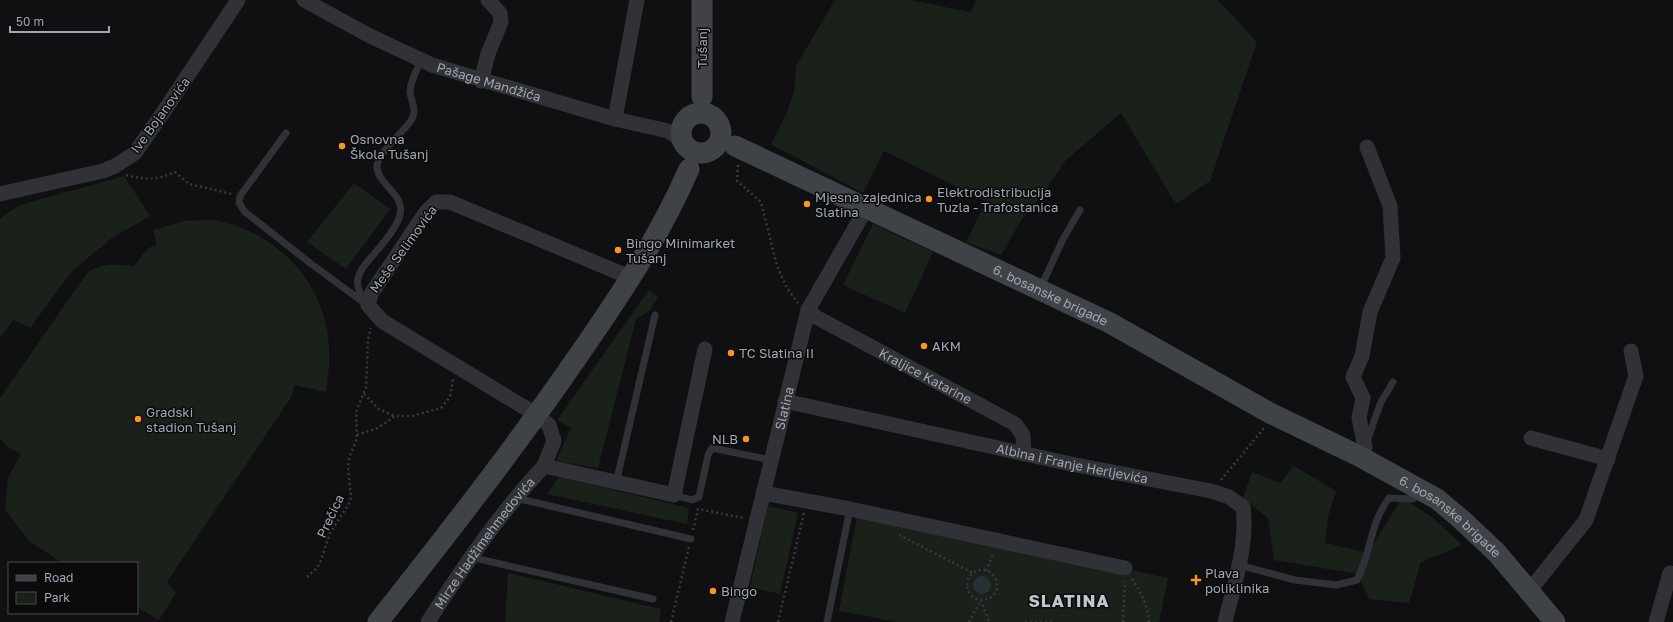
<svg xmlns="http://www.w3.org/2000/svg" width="1673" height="622" viewBox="0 0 1673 622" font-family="'Golos Text',sans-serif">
<rect width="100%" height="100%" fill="#101012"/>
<path fill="#1a211a" d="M835 0H910L971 12 976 0H1218L1257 42 1210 181 1176 204 1121 113 1066 160 1037 202 1022 219 1001 255 966 242 986 201 884 151 863 193 771 144 786 115 794 92 796 66Z
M124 176 150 216 112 238 72 271 30 328 13 320 0 338V218L20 205Z
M354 183 390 209 346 269 307 242Z
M211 220C268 227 318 274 327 331 331 352 329 371 326 392L294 385 292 396 167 582 176 593 159 620 137 607V563H62L28 540 5 509 8 478 21 454 9 448 0 439V398L87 273C102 262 116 264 134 266L148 248 157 245 153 230 184 221Z
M873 224 933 252 905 313 843 285Z
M649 290 658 298 649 311 636 319 598 468 556 461 571 428 557 420Z
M1294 466 1336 491 1328 517 1325 543 1368 553 1402 498 1432 517 1462 545 1421 562 1409 603 1369 599 1358 574 1274 560 1268 518 1243 498 1252 472 1280 483Z
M559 477 689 508 687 524 547 494Z
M768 506 798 513 780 594 750 587Z
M858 511 1168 578 1159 622H898L839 611Z
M508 573 661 609 659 622H505Z"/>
<path fill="#263136" d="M973 585a9 9 0 1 1 18 0a9 9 0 1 1-18 0Z"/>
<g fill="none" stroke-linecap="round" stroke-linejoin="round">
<path stroke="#373a3e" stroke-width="2.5" stroke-dasharray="2 3" stroke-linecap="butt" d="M738 165 737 181 761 202 777 266 787 288 798 303
M126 175C144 180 158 180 175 172L189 184 232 194
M364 394 379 409 394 416
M357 435 378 428 395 416H412L441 408 450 397 453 379
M1221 480 1264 428
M693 530 698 509 744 518
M899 535 973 573
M967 585a15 15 0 1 1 30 0a15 15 0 1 1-30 0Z
M986 571 994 553
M307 577 316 569 320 563 330 533 350 502 351 496 348 467 349 458 357 438 356 412 366 387 368 339 371 328
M1132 579C1141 592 1148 606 1149 622
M981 600 989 622
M671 622 689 547
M778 622 804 513
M969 622 981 600
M1025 622H1053
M1123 622 1125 581"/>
<path stroke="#313237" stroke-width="7" d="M286 133 240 196 239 203 245 212 310 263 363 302
M1040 289 1063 239 1080 210
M368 305C351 284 356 274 373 255 382 245 394 231 399 218 408 195 378 186 377 167 377 153 404 132 412 119 417 110 411 101 410 92 410 81 417 70 421 61
M1367 441 1381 402 1393 382
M616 483 655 315
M674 495 692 500 699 497 708 455 712 448 771 460
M516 498 691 539
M470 557 653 599
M1239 565 1295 580 1336 585 1357 580C1371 553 1370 523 1389 498L1413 499 1420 492
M827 622 850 509"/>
<g stroke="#313237" stroke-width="15">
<path id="s1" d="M304 0 370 36 432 65 615 119 668 131 683 141"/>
<path d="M481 81 488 54 501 22 500 13 488 0"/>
<path d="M615 119 637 0"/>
<path d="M0 194 103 171 115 166 135 153 164 111 238 0"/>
<path d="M632 278 450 202H436L426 212 371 294 368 305 382 321 537 415 549 425 554 441 544 466 674 495 705 349"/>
<path id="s2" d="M808 310 816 317 1015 424 1023 435 1024 454"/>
<path id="s3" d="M785 401 1071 464 1211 491 1229 497 1243 507C1248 545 1234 585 1225 622"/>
<path d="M1531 438 1608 459"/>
<path d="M1359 456 1365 447 1359 418 1363 398 1353 377 1362 356 1370 312 1393 258 1390 206 1367 147"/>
<path d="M763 493 850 509 1125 568"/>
<path d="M1530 590 1586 520 1636 376 1631 351"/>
<path id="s4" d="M428 622C463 567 499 514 544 466"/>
<path id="s5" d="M732 622 808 310 867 207"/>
<path d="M1656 622 1670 573"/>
</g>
<g stroke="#3f4247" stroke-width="21">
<path d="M702 97V0"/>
<circle cx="701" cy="133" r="20"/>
<path id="s6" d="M735 146 1110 323 1270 413 1359 456 1437 499 1462 520 1497 553 1555 622"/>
<path d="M378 622C446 536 514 449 576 359 619 297 659 238 689 169"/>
</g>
</g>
<g fill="#fd951d" stroke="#0b0b0c" stroke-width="1.5">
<circle cx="342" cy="146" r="4"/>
<circle cx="929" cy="199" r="4"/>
<circle cx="807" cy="204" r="4"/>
<circle cx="618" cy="250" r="4"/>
<circle cx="924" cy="346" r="4"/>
<circle cx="731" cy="353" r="4"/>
<circle cx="138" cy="419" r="4"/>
<circle cx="746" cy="439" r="4"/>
<path d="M1194 574h4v4h4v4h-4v4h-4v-4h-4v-4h4z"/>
<circle cx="713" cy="591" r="4"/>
</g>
<g text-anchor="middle" stroke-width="3" stroke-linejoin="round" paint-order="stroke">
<g font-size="13" fill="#a0a8b3" stroke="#0b0b0c">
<text transform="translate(702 48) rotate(-90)" y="5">Tušanj</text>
<text dy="5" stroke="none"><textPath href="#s1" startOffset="203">Pašage Mandžića</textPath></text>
<text transform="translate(160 115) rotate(-54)" y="5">Ive Bojanovića</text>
<text transform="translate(403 249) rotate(-54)" y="5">Meše Selimovića</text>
<text dy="5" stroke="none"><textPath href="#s6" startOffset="349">6. bosanske brigade</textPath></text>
<text dy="5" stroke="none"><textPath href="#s2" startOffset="135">Kraljice Katarine</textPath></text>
<text dy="5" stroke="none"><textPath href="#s5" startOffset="220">Slatina</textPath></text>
<text dy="5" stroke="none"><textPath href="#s3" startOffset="294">Albina i Franje Herljevića</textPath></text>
<text transform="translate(330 516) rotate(-65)" y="5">Prečica</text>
<text dy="5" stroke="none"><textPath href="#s6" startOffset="807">6. bosanske brigade</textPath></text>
<text dy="5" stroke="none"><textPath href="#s4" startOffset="97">Mirze Hadžimehmedovića</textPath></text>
</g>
<g font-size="13" fill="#a0a8b3" stroke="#0b0b0c" text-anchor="start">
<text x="350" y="144">Osnovna<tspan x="350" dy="15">Škola Tušanj</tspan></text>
<text x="937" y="197">Elektrodistribucija<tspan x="937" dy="15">Tuzla - Trafostanica</tspan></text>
<text x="815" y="202">Mjesna zajednica<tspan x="815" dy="15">Slatina</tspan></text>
<text x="626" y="248">Bingo Minimarket<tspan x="626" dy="15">Tušanj</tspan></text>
<text x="932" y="351">AKM</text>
<text x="739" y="358">TC Slatina II</text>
<text x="146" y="417">Gradski<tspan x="146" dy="15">stadion Tušanj</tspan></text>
<text x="738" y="444" text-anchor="end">NLB</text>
<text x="1205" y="578">Plava<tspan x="1205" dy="15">poliklinika</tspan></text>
<text x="721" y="596">Bingo</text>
</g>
<g font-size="17" font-weight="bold" letter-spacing="1" fill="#c1c7cf" stroke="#0b0b0c">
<text x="1069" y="607">SLATINA</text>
</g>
</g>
<rect x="8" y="562" width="130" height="52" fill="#0b0b0c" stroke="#474a4f"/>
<rect x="16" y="575" width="20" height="6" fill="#3f4247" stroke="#474a4f"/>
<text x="44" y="582" font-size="12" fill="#a0a8b3">Road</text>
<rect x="16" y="592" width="20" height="12" fill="#1a211a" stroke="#474a4f"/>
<text x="44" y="602" font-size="12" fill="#a0a8b3">Park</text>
<path d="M10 26v6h99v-6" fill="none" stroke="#a0a8b3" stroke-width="2"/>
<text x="16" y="26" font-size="12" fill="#a0a8b3" stroke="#0b0b0c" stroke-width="3" paint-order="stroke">50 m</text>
</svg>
